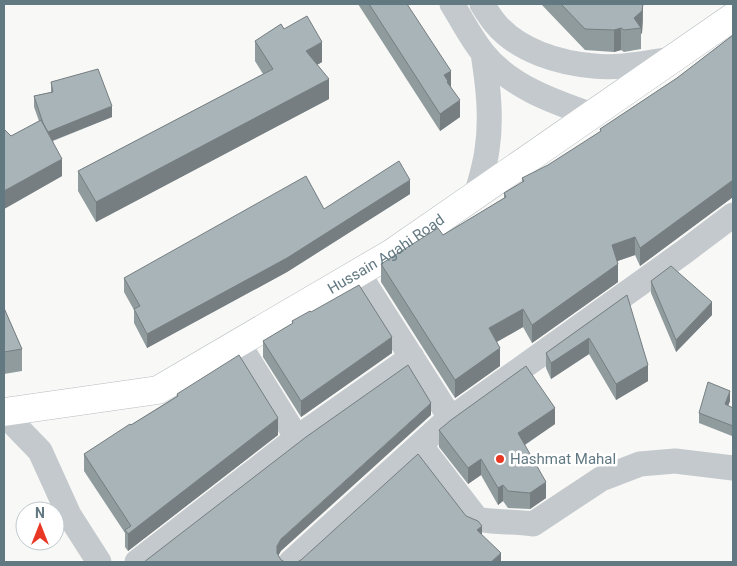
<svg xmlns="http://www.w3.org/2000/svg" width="737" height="566" viewBox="0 0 737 566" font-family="Roboto,sans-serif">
<rect width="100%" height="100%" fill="#f8f8f6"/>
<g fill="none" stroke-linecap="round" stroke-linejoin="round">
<defs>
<g id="secondary">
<path id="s1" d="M4 412 158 390 392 253 733 17"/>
</g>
</defs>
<use href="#secondary" stroke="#b6bdc0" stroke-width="29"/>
<path stroke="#c3c9cc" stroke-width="25" d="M452 4C462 20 471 38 483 53 509 86 554 102 592 115
M482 4C486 10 490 17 495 23 518 51 559 63 594 66 621 69 649 62 674 59
M476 196C480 181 485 166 487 150 492 118 488 85 483 53
M358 273 451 419
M238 343 297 438
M4 414 40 451 69 515 99 562
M420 445 477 519C496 523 514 521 533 524L601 479 640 464 675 461 733 468
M137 562 297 438 412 357
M291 562 442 425 684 252 733 215"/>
<use href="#secondary" stroke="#fff" stroke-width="28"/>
</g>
<path fill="#909b9e" d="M358 4H407L451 87 460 117 440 131Z
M541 4H643V21L642 33 641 34V49L624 52 621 50 614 52 585 50Z
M284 29 322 62 317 65 329 99 96 222 78 191V171L263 74 255 61V41Z
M733 35V197L640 266 635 255 617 261 618 282 532 343 523 327 497 342 500 366 455 398 381 282V264L443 235 504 198V193L522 182V178L548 165 600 132V129L677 78Z
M51 82 112 117 53 141 62 176 4 209V129L11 136 39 121 34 107V96L51 92Z
M410 194 287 272 147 348 134 323V310L124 292V278L324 209Z
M651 281 712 315 676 352 651 293Z
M627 295 648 381 616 400 589 354 551 379 546 368V353Z
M4 308 22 349V371L4 374Z
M311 312 392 353 301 417 263 357V341L292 324V321Z
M177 394 278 435 128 551 125 547V533L84 471V454L177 396Z
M730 401 728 406 733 408V439L732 438V436L699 423V413Z
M555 424 525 445 546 498 530 509 508 508 503 501 498 505 481 475 468 484 439 447V430Z"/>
<path fill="#767e81" d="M643 4 642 33 641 34V28L634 18Z
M621 28V50L614 52V30Z
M322 42V62L306 71V51Z
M451 71V87L448 89 444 75Z
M329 79V99L96 222V202Z
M460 100V117L440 131V114Z
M112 106V117L46 143V132Z
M62 159V176L4 209V191Z
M410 180V194L287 272 147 348V334Z
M733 180V197L640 266V248Z
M635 237V255L612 263V245Z
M618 264V282L532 343V325Z
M712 302V315L676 352V340Z
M523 309V327L489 346V328Z
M392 337V353L301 417V401Z
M589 338V354L551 379V363Z
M500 348V366L455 398V380Z
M648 365V381L616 400V384Z
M730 391V401L725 414V404Z
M431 403V415L281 551 277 558V546L281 539Z
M555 408V424L518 449V433Z
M278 418V435L128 551V534Z
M481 459V475L468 484V468Z
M546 482V498L530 509V493Z
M503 485V501L498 505V488Z
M482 526V538L477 530Z
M501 553V562H491Z"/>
<path fill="#a8b4b8" stroke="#767e81" d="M369 4H407L451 71 444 75 448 81 447 82 460 100 440 114Z
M561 4H643L642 11 634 18 641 28 624 30 621 28 614 30 585 29Z
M307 16 322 42 306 51 329 79 96 202 78 171 273 69 255 41 281 24 284 29Z
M733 35V180L640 248 635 237 612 245 618 264 532 325 523 309 489 328 500 348 455 380 381 264 438 228 443 235 506 197 504 193 524 181 522 178 548 165 601 131 600 129 677 78Z
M98 69 112 106 48 132 43 123 34 96 53 92 51 82Z
M41 120 62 159 4 191V129L11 136Z
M399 161 410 180 287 258 147 334 134 309 140 306 124 278 306 176 324 209Z
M671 266 712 302 676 340 651 281Z
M359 285 392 337 301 401 263 341 293 323 292 321 310 311 311 312Z
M627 295 648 365 616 384 589 338 551 363 546 353Z
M4 308 22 349 4 352Z
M239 355 278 418 128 534 125 530 131 526 84 454 130 424 131 425 178 396 177 394Z
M408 365 431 403 281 539 277 546V553L281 560 285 562H144L306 437Z
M526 366 555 408 518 433 546 482 530 493 508 491 503 485 498 488 481 459 468 468 439 430 451 420Z
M708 382 730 391 725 404 733 408V429L732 428 733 426 699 413Z
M418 454 466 516 478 521 482 526 477 530 501 553 491 562H297L301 560Z"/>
<circle fill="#e93725" stroke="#fff" stroke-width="2" cx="500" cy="459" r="5"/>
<g text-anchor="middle" stroke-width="5" stroke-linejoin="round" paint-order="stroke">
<g font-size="15" fill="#627982" stroke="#fff">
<text dy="5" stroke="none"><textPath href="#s1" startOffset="421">Hussain Agahi Road</textPath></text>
</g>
<g font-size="15" fill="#627982" stroke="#fff" text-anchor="start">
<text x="510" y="464">Hashmat Mahal</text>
</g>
</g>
<rect width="737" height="566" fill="none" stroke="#627982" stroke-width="10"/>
<g transform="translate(40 526)"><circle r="24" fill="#ffffff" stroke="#c0c9cd"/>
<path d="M0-4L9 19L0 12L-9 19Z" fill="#e93725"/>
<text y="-8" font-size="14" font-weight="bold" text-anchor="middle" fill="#627982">N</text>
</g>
</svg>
